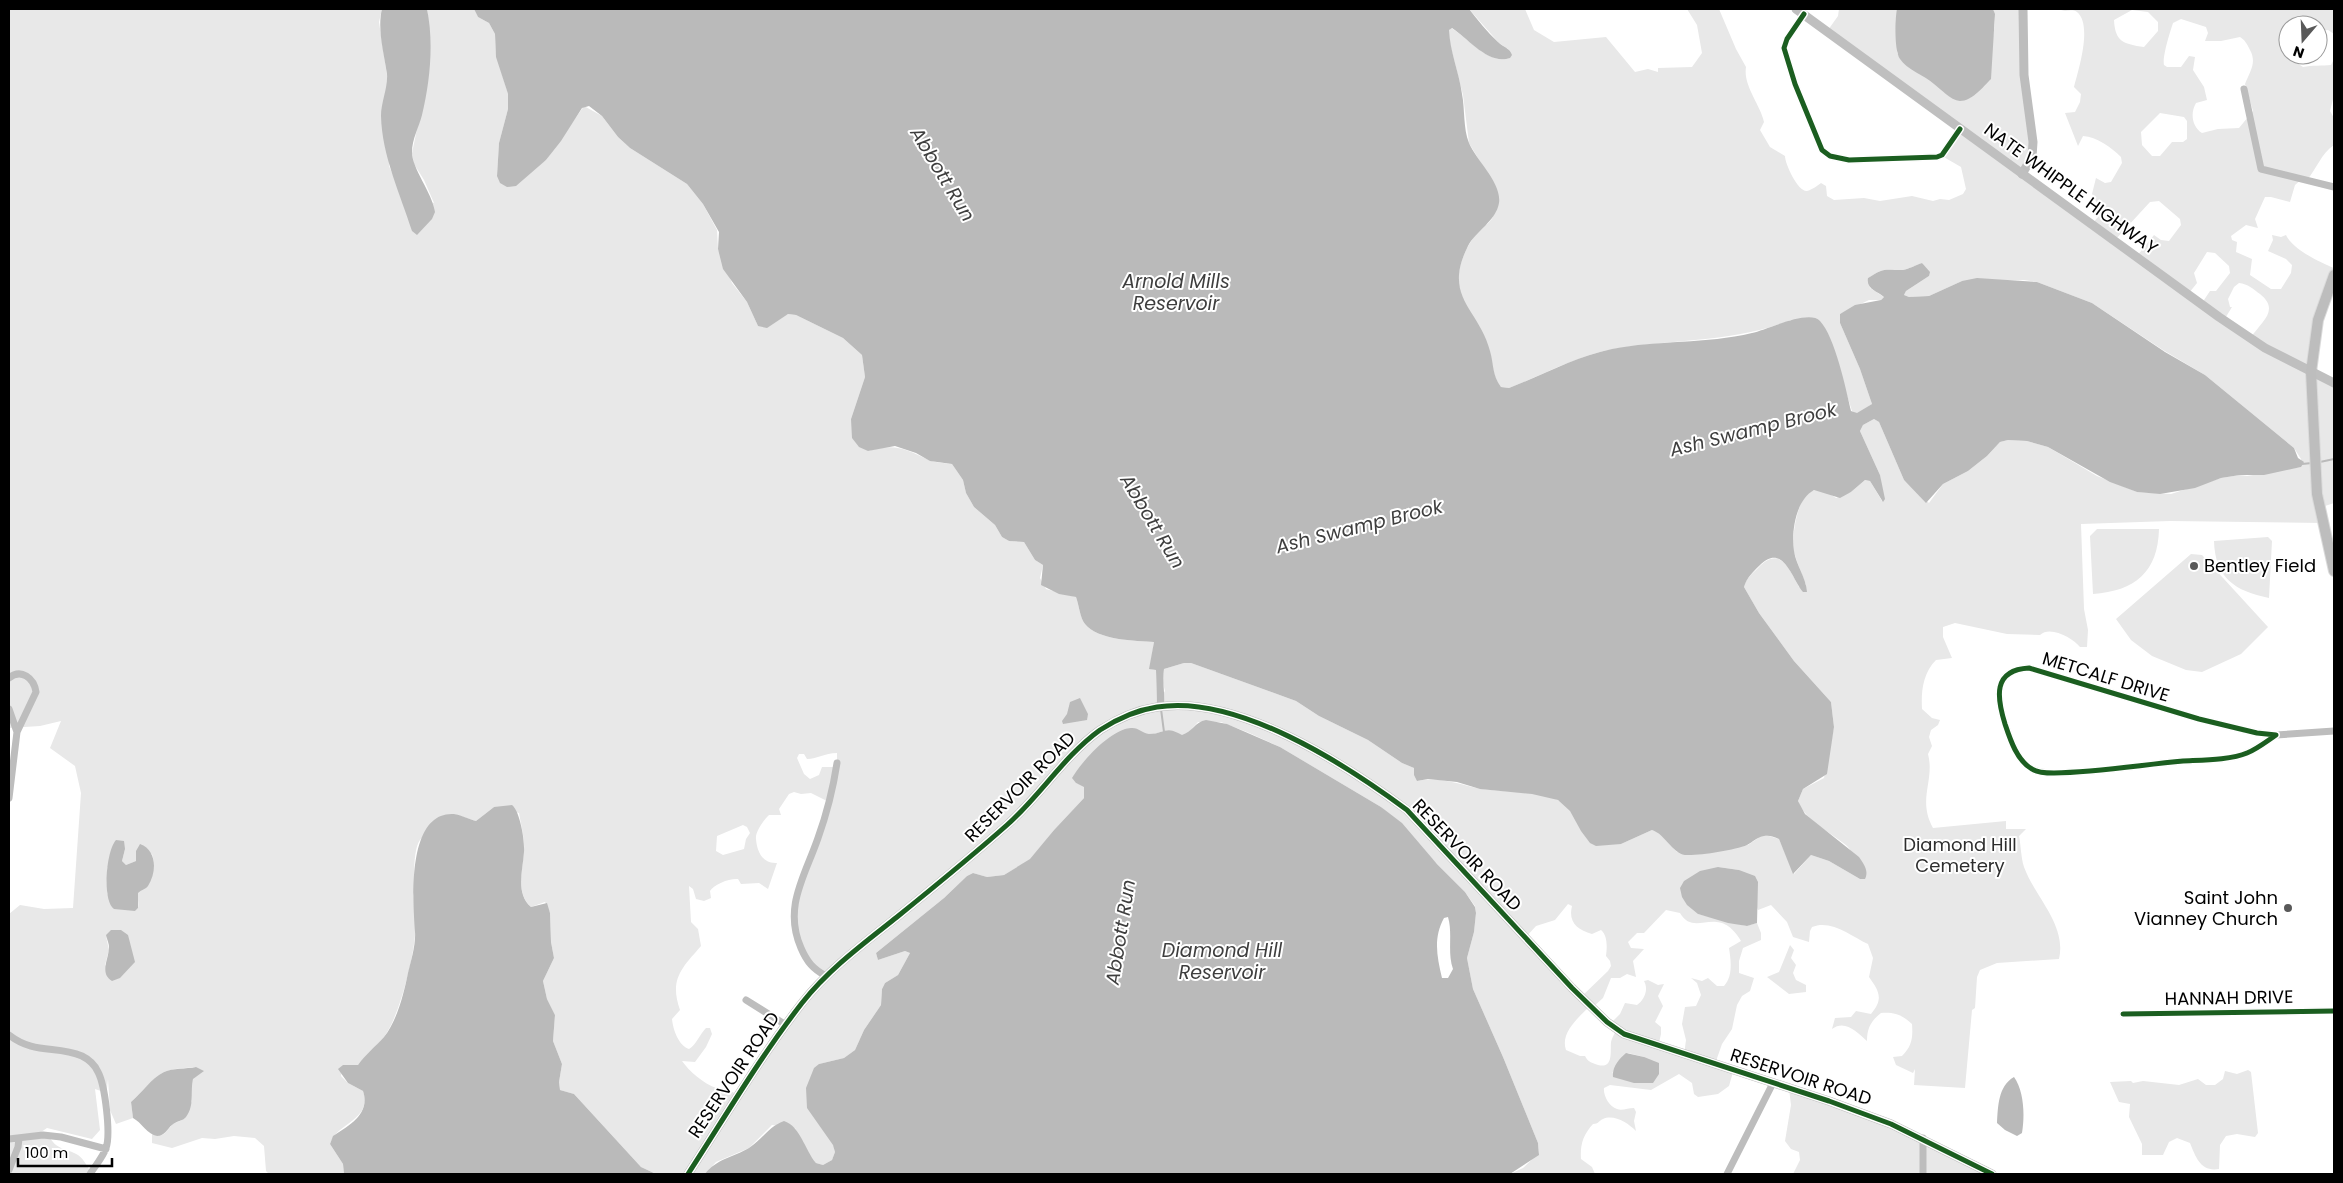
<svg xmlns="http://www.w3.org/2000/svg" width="2343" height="1183" viewBox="0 0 2343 1183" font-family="Poppins,sans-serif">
<rect width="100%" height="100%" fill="#fff"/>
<path fill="#e8e8e8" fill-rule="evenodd" d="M9 9H382L379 22 387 75 389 166 399 189 434 203 424 180 414 164 412 153 428 76 429 22 427 9H474L478 17 489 23 495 34 496 54 508 94V109L499 143 497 176 531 171 546 160 584 106 602 116 618 137 630 148 687 184 703 204 717 230 718 249 732 283 747 302 758 326 788 314 796 315 843 338 862 355 865 377 851 419 868 451C896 443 904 449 929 460 936 463 945 463 952 464L963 480 966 493 974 507 995 525 1002 537 1009 541 1024 542 1035 560 1043 565 1040 578 1046 589 1076 597C1079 605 1080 618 1085 624 1097 640 1136 641 1154 642L1150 669 1156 670 1157 703 1165 691 1162 679 1164 669 1184 663H1191L1296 701 1319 716 1368 740 1402 763 1414 768 1418 781C1440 776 1460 785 1482 789 1502 792 1540 791 1558 800 1573 807 1580 830 1590 842L1621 844 1652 830 1659 832 1677 852 1748 845 1761 836H1769L1779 839 1794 874 1811 855 1829 861 1860 879C1857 870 1854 852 1847 846 1832 833 1805 821 1798 801L1803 789 1824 778 1834 727 1831 702 1794 661 1759 613 1744 587C1746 578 1752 574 1758 568 1780 545 1789 568 1799 587L1806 585C1802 574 1797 563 1794 552 1791 539 1797 492 1815 490 1822 488 1830 494 1836 498L1851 492 1865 480 1870 481 1882 501 1880 475 1860 431 1863 425 1874 419 1879 422 1904 480 1929 503 1943 484 1968 471 1987 456 2000 442 2008 440 2027 441 2048 447 2097 476 2137 492 2171 494 2221 478 2240 475 2247 476 2301 467V459L2294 448 2205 375 2163 350 2092 303 2037 282 2024 280 1962 281 1929 296 1909 297 1904 295 1906 291 1929 276 1922 263C1916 265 1909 269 1903 270 1884 270 1885 267 1868 278L1870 288 1884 297 1881 300H1869L1840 314V323L1860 369 1872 404 1857 414 1852 411 1829 339 1791 320C1734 343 1673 339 1614 349 1578 355 1543 375 1509 388L1501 387C1490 373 1493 357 1485 341 1477 323 1462 306 1459 286 1456 269 1466 246 1477 233 1481 228 1490 223 1493 217 1495 209 1496 199 1497 190L1469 143 1463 95 1449 40V30L1451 28C1469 38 1488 65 1510 58L1508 49 1499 43 1469 9H1525L1534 30 1554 42 1606 37 1635 72 1648 69 1658 72V68L1692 67 1702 53 1697 25 1687 9H1719L1736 49 1746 67C1743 86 1760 104 1764 122L1760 130 1770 147 1785 156C1785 164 1798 192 1807 191 1812 190 1818 185 1821 183L1826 186 1827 196 1834 200 1864 198 1880 201 1912 196 1933 201 1940 199 1949 200 1963 194 1966 189 1961 167 1942 156 1959 126 1828 30 1838 16 1839 9H1897V53L1907 66 1967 99 1976 94C1982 75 2001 26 1993 9H2023L2024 58 2034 141 2023 171 2093 223 2102 212 2092 194 2096 178 2105 183 2111 182 2122 163 2121 157C2111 147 2097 137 2083 136L2078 146 2065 113 2075 112 2080 102 2081 94 2074 87C2078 71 2093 25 2077 12 2071 8 2065 13 2059 9H2334V34L2328 30 2318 31V25H2288V55H2296L2297 63 2303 67C2312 65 2322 66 2331 65L2334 59V95L2330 111 2334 118V145C2321 154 2317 168 2307 180L2302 179 2295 185 2290 202 2271 197H2265L2255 219 2258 228 2246 225 2231 236 2232 240 2237 242 2236 252 2252 259 2250 275 2271 289H2281L2291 273 2292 265 2286 259 2268 251 2273 240 2272 235 2281 237 2286 235C2292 249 2321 263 2334 268L2311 371 2334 382V503L2319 508 2322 523 2170 521 2081 524 2084 609 2088 630 2087 647H2080C2073 638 2050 625 2040 635L2007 634 1955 623 1943 627V637L1952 658 1936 660C1923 673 1921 691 1922 709L1932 718 1940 720 1938 725 1931 730 1929 737 1932 746 1928 754C1935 781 1917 799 1933 828L2006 821V829H2026L2019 836C2021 846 2021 858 2024 867 2035 897 2067 925 2059 959L1997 963 1980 970 1977 977 1975 1008 1972 1010 1965 1088 1914 1085 1915 1069 1913 1073 1896 1065 1893 1057 1902 1056C1912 1046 1913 1038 1912 1024 1902 1015 1895 1012 1881 1013 1871 1021 1867 1028 1867 1041 1857 1032 1845 1019 1832 1029L1835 1018 1851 1017 1856 1011 1871 1014C1884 999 1879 991 1869 977L1873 958 1868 944C1851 936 1831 919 1812 927L1810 931 1809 942 1793 937 1787 922 1771 905 1758 910 1739 870 1718 867 1698 914 1746 926 1757 923 1761 933V940L1743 948 1739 961V973L1754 978 1750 991 1742 996 1737 1005 1732 1029 1722 1044 1715 1064 1733 1072 1729 1086 1718 1094 1698 1097 1694 1094 1692 1083 1679 1074 1651 1090 1610 1085 1604 1088C1603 1095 1609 1107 1617 1109 1622 1111 1628 1108 1634 1108L1636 1112 1634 1121 1636 1131C1628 1123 1614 1114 1603 1119 1598 1121 1599 1124 1593 1124 1583 1135 1580 1145 1581 1159L1592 1167 1595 1174H1510L1523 1168 1539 1153 1538 1143 1503 1057 1473 989 1467 958 1474 932 1476 913 1475 906 1465 892 1381 807 1280 747 1247 732 1221 722H1198L1188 733 1182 736C1163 724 1163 736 1147 734 1139 733 1136 727 1128 728L1076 783 1084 786V798L1054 830 1031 859 1004 875 987 877 973 873 967 876 944 898 876 953 878 960 905 951 910 953 898 975 885 983 882 989 881 1005 864 1030 855 1050 844 1058 819 1064 835 1152 832 1160 823 1165 816 1163 809 1154 795 1128 772 1125 749 1148 716 1162 705 1174H656L641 1167 574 1094 560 1090 559 1082 562 1064 553 1041 555 1015 547 999 543 981 554 958 551 942 550 913 545 902 531 907C515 893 523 869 524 851 525 839 521 825 519 813L494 807 476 821 454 814C444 822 428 830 420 840 409 855 417 915 415 935 413 961 399 1017 384 1037 376 1047 365 1055 358 1065H343L341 1076 348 1083 363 1091C373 1120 336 1123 330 1144L343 1164 344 1174H269L266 1171 264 1146 255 1138 234 1136 215 1139 202 1138 172 1148 152 1143V1134L158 1136 164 1134 173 1124 182 1120 192 1101 191 1085 196 1067C187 1068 173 1068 164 1072 151 1078 142 1093 131 1102L133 1118 116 1124 110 1110 108 1079 107 1089 101 1091 95 1089 100 1130 92 1139 47 1128 38 1134 49 1136C56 1150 66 1148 78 1155 84 1159 88 1168 92 1174H9V914L20 905 44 909 73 908 81 793 75 766 50 748 61 721 40 726 9 728ZM2132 10 2148 12 2158 22V31L2144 47C2124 44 2115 42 2114 20ZM2181 19 2206 27 2208 33 2205 41H2221L2240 37C2245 40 2247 44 2250 50 2257 63 2250 71 2245 84L2253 111 2239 128 2218 129 2202 133C2192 127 2190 113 2196 103L2207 100 2204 87 2193 70 2195 57 2189 56 2181 67H2167L2164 65C2162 57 2170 32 2173 23ZM2160 113 2184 117 2187 121V139L2183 142H2172L2160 156H2152L2142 145 2141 132ZM2159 201 2180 219 2181 225 2169 241 2161 240 2154 235 2137 256 2116 239 2150 202ZM2207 252 2215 253 2229 266 2230 273 2216 291H2210L2202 303 2189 293 2197 283 2194 273ZM2239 283C2248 284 2253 289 2260 294 2280 310 2262 321 2251 337L2224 320 2232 307H2230L2228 299 2234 287ZM837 753V767H822L819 775 810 779 804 774 797 758 799 754H804L807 759C818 759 824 753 837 753ZM794 792 801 794 811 793 829 802 795 906 799 939 814 968 823 979 738 1095C730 1090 725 1090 716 1088 704 1084 689 1071 682 1061L695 1062 706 1047 712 1034 710 1028H706C700 1034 696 1045 689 1049 679 1046 673 1030 672 1019L680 1010C669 979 682 968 701 946L698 929 691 922 689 886 693 889 696 899 704 901 711 898 710 891C714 884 730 878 738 879L741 884 759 883 768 889 777 863C762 864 757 851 756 839 755 832 763 821 769 815H781L779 809 789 794ZM743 825 747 827 750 833 746 839 744 849 723 855 716 851 717 836ZM125 849 122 861 126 865 136 861V851L152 854C159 876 143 876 138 892 137 896 139 903 138 908L135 911 107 894V868ZM1568 904 1572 906C1568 922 1577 930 1592 934L1601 930C1608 936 1607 948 1606 956L1610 961 1611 966 1608 971 1581 997 1526 937 1536 926 1555 920ZM1666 910 1680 913C1695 939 1718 902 1741 941L1729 948C1731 961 1733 976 1724 986H1717L1708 978 1702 981 1691 978 1697 983 1701 995 1696 1006 1685 1007 1682 1024 1686 1040 1684 1055 1658 1047 1661 1034V1027L1655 1022 1663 1006 1658 996 1664 984 1658 985 1648 980 1644 981C1649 990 1644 1000 1637 1005L1625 1003 1620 1014 1610 1024 1616 1031C1614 1034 1612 1038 1611 1042 1610 1051 1614 1069 1598 1065 1592 1063 1588 1062 1585 1056H1580L1566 1050C1560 1033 1578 1018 1589 1007L1592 1008 1603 998 1611 978H1620L1627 974 1636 977 1633 961 1644 949 1631 948 1628 942 1637 933H1644ZM106 936 120 978 105 965 109 950ZM1628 1053 1644 1057 1612 1073Z
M2097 529H2159C2158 572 2135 591 2093 594L2090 536Z
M2268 537 2272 541 2269 598C2235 591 2215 578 2214 541Z
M2191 554 2202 555 2268 627 2241 654 2202 672 2186 670 2152 656 2131 640 2116 619Z
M1790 945 1794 950 1791 958 1796 965 1793 973 1796 980 1806 985V992L1789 994 1767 977 1779 972Z
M2248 1070 2251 1072 2258 1133 2255 1137 2237 1134 2226 1136 2220 1145 2219 1169C2201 1172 2196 1158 2190 1143L2177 1138 2169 1142 2163 1155H2142V1144L2129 1117 2130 1104 2119 1102 2110 1082 2131 1081 2133 1083 2143 1081 2179 1085 2198 1079 2206 1085H2215L2223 1079 2225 1071 2237 1074Z
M1789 1089 1855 1112 1993 1174H1793L1800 1160 1799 1152 1791 1149 1785 1141 1791 1105Z"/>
<path fill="#bababa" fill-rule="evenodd" d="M382 9H427C434 42 430 82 422 115 419 127 412 139 412 152 412 169 432 192 435 212L432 219 417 235 412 231C400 193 382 156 381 116 381 102 388 88 387 74 384 53 377 29 382 9Z
M474 9H1469C1478 20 1487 32 1498 42 1503 47 1510 48 1512 55L1510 58C1488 65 1469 39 1452 28L1449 30C1450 52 1459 72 1462 94 1465 109 1463 128 1469 143 1476 160 1502 183 1499 203 1496 221 1476 231 1468 246 1442 298 1479 308 1490 351 1494 365 1492 375 1501 387L1509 388C1543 375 1577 356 1612 349 1658 340 1706 344 1752 333 1766 330 1809 309 1820 321 1835 337 1846 389 1851 411L1857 413 1872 404 1860 369 1840 323V314L1855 305 1881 300 1884 297C1877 291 1866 289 1868 278 1885 267 1884 270 1903 270 1909 269 1916 265 1922 263L1930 272 1929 276 1906 291 1904 295 1909 297 1929 296 1962 281 1977 278 2037 282 2092 303 2165 352 2205 375 2294 448 2298 458 2304 462 2301 467 2264 475H2240L2221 478 2195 488 2160 494 2137 492 2110 482 2048 447 2027 441 2008 440 2000 442 1987 456 1968 471 1943 484 1926 503 1904 480 1879 422 1874 419 1863 425 1860 431 1880 475 1885 499 1883 502 1870 481 1865 480 1851 492 1840 498 1814 490C1796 500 1791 531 1794 551 1796 565 1806 577 1807 592H1803C1792 579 1783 542 1760 565 1753 572 1747 577 1744 587L1759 613 1794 661 1831 702 1834 727 1827 774 1803 789 1798 801 1805 814 1859 857C1864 864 1869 871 1865 879H1860L1829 861 1811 855 1793 874 1779 839C1774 837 1770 835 1764 836 1757 837 1753 842 1747 845 1735 850 1698 856 1685 855 1672 853 1665 834 1652 830L1621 844 1596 846 1590 843 1581 831 1570 811 1558 800 1532 794 1480 789 1457 782 1428 779 1417 781 1414 775V768L1402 763 1368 740 1319 716 1296 701 1191 663H1184L1164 669C1162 681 1165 692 1164 705L1157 704 1156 670 1149 669 1154 642C1136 641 1097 640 1085 624 1080 618 1079 605 1076 597L1059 594 1041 585 1043 565 1035 560 1024 542 1009 541 1002 537 995 525 974 507 966 493 963 480 952 464 930 461 916 453 895 446 868 451 859 447 852 438 851 419 865 377 862 355 843 338 796 315 788 314 767 328 758 326 747 302 723 269 718 249 719 232 703 204 687 184 630 148 618 137 602 116 589 106 582 108 561 141 546 160 516 186 507 187 500 183 497 176 499 143 508 109V94L496 57 495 34 489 23 478 17Z
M1897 9H1993L1995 14 1991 79C1983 87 1972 101 1960 101 1950 100 1941 89 1934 84 1924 75 1907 70 1900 59 1894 50 1895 19 1897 9Z
M1080 698 1088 714 1087 720 1063 724 1062 721 1067 714 1070 702Z
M1206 720 1227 724 1280 747 1381 807 1402 823 1437 864 1465 892 1475 907 1476 913 1474 932 1467 958 1473 989 1503 1057 1538 1143 1539 1155 1510 1174H705C716 1159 734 1157 749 1148 763 1139 768 1127 784 1121 800 1126 805 1150 816 1163L823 1165 832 1160 835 1152 833 1145 807 1108 806 1088 814 1068 819 1064 844 1058 855 1050 864 1030 881 1005 882 989 885 983 898 975 910 953 905 951 878 960 876 953 944 898 967 876 973 873 987 877 1004 875 1030 859 1054 830 1084 798V787L1076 783 1072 778C1082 761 1111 729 1131 728 1138 727 1142 733 1149 734 1165 734 1164 725 1182 735 1192 732 1195 722 1206 720ZM1448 917C1453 934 1447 952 1453 969L1448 978H1442C1437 957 1433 938 1444 918Z
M512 805C520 811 525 841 524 852 523 869 515 894 531 907L547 903 550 913 551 942 554 958 543 981 547 999 555 1015 553 1041 562 1064 559 1082 560 1090 574 1094 641 1167 656 1174H344L343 1164 330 1144 333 1136C348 1126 371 1114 363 1091L348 1083 338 1069 343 1065H358C365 1055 375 1047 384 1037 397 1021 404 993 408 973 411 961 416 944 415 932 413 903 406 811 454 814 461 815 469 819 476 821L494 807Z
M116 840 124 841 125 849 122 861 126 865 136 861V851L140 844C157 850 157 872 148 886 146 889 141 890 138 893V908L135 911 114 909C102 901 106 851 116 840Z
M1718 867 1739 870 1755 876 1758 882 1757 923 1747 926 1728 923 1698 914 1687 905 1682 897 1680 888 1684 881 1700 871Z
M111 930H121L128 935 135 962 120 978 112 981C99 973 109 959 109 947 109 943 107 939 106 935Z
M1626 1053 1644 1057 1659 1063V1074L1653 1083H1634L1613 1077C1612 1067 1619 1059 1626 1053Z
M196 1067 204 1071 193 1079C190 1092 195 1105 186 1117 183 1121 176 1121 172 1125 167 1129 165 1136 157 1136 148 1135 141 1122 133 1118L131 1102C142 1093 151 1078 164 1072 173 1068 186 1069 196 1067Z
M2014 1077C2024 1091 2025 1115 2022 1133L2017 1136 2005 1130 1997 1123C1998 1107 1998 1086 2014 1077Z"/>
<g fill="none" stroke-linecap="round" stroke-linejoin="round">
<path stroke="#bababa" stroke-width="2" d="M2320 462 2334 459
M2302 464 2312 463
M1161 709 1164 732"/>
<defs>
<path id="primary" d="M2334 275 2318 320 2311 372 2317 494 2334 571"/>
</defs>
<use href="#primary" stroke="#dbdbdb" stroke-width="12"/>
<path stroke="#bdbdbd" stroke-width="7" d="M1804 14 1787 39 1784 48 1795 84 1822 150 1830 156 1849 160 1937 157 1942 155 1960 129
M2244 89 2261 169 2334 187
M2029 668 2199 719 2257 733 2276 735C2267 741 2257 749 2247 753 2231 760 2201 760 2183 761 2140 765 2097 772 2054 773 2047 773 2038 773 2032 769 2017 761 2010 739 2005 724 1997 698 1992 670 2029 668Z
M9 678C21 668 34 678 36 692L17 732 9 798
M9 709 17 732
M2276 735 2334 731
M826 976C813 969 807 962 801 948 783 907 805 876 818 838 827 813 833 789 837 763
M746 1000 786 1025
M2123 1014 2334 1011
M9 1035C35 1055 56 1045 82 1056 88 1059 95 1065 98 1072 105 1085 111 1134 106 1148 103 1157 95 1166 90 1174
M1923 1138V1174
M9 1139 43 1135 61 1137 106 1149
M9 1170 18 1147 19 1139
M1727 1174 1773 1083"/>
<path stroke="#bdbdbd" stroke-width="9" d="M2022 174 2032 157 2033 142 2024 75 2023 9
M688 1174C725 1117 760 1057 802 1003 829 969 863 944 897 917 934 887 971 857 1007 825 1040 796 1064 756 1100 730 1117 719 1137 710 1157 707 1237 694 1345 764 1407 810L1572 988 1607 1022 1624 1034 1829 1101 1891 1124 1992 1174"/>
<path stroke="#bfbfbf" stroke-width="9" d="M1796 9 2219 317 2265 348 2334 383"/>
<use href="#primary" stroke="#bdbdbd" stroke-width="10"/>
<defs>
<path id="cycleway" d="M1804 14 1787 39 1784 48 1795 84 1822 150 1830 156 1849 160 1937 157 1942 155 1960 129
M2029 668 2199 719 2257 733 2276 735C2267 741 2257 749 2247 753 2231 760 2201 760 2183 761 2140 765 2097 772 2054 773 2047 773 2038 773 2032 769 2017 761 2010 739 2005 724 1997 698 1992 670 2029 668Z
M2123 1014 2334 1011
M688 1174C725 1117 760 1057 802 1003 829 969 863 944 897 917 934 887 971 857 1007 825 1040 796 1064 756 1100 730 1117 719 1137 710 1157 707 1237 694 1345 764 1407 810L1572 988 1607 1022 1624 1034 1829 1101 1891 1124 1992 1174"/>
</defs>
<use href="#cycleway" stroke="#fff" stroke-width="8"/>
<use href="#cycleway" stroke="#1b5e20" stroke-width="5"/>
</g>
<g fill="#595959" stroke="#fff" stroke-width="2">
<circle cx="2194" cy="566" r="5"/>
<circle cx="2288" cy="908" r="5"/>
</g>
<g text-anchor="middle" stroke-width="4" stroke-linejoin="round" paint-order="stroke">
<g font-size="18" fill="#000" stroke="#fff">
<text transform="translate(2071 189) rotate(36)" y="6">NATE WHIPPLE HIGHWAY</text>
<text transform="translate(2106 677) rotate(17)" y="6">METCALF DRIVE</text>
<text transform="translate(1020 787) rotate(-45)" y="6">RESERVOIR ROAD</text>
<text transform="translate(1467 855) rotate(46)" y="6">RESERVOIR ROAD</text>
<text transform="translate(2229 998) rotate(-1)" y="6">HANNAH DRIVE</text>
<text transform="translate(734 1075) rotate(-56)" y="6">RESERVOIR ROAD</text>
<text transform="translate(1801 1077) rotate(18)" y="6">RESERVOIR ROAD</text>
</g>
<g font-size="18" fill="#000" stroke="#fff" text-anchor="start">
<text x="2204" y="572">Bentley Field</text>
<text x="2278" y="904" text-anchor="end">Saint John<tspan x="2278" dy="21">Vianney Church</tspan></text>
</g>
<g font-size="18" fill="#2d2d2d" stroke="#fff">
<text x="1960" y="851">Diamond Hill<tspan x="1960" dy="21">Cemetery</tspan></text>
</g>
<g font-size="19" font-style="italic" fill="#3e3e3e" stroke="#fff">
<text transform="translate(943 174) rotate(59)" y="7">Abbott Run</text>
<text x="1176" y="288">Arnold Mills<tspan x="1176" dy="22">Reservoir</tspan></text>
<text transform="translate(1753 429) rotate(-14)" y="7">Ash Swamp Brook</text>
<text transform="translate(1153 521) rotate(59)" y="7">Abbott Run</text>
<text transform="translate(1359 526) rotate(-14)" y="7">Ash Swamp Brook</text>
<text transform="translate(1120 932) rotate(-81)" y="7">Abbott Run</text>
<text x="1222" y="957">Diamond Hill<tspan x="1222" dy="22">Reservoir</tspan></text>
</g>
</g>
<rect width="2343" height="1183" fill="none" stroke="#000000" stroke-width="20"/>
<g transform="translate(2303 40) rotate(199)"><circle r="24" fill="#ffffff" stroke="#999999"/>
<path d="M0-4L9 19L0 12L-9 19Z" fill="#595959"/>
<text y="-8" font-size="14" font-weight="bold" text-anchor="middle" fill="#000000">N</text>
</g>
<path d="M18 1158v8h94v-8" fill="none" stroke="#000000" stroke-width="2.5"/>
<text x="25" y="1158" font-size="15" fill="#000000" stroke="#ffffff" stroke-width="4" paint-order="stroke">100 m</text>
</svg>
